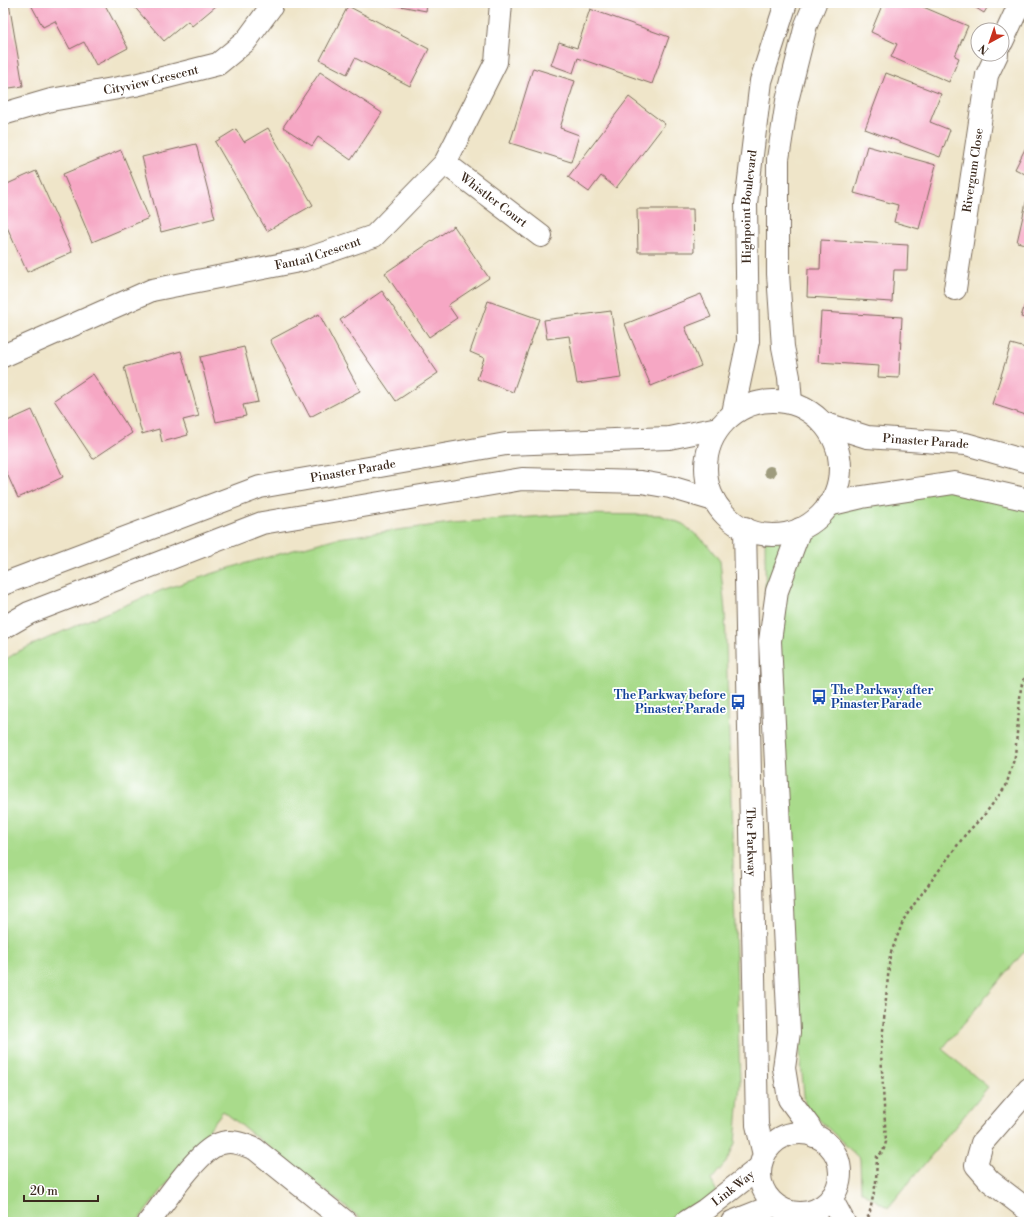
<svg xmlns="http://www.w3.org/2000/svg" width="1032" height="1225" viewBox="0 0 1032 1225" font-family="'Libre Bodoni',serif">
<rect width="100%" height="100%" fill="#fff"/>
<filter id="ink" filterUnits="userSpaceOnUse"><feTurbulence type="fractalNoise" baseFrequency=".025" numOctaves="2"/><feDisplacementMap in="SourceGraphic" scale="8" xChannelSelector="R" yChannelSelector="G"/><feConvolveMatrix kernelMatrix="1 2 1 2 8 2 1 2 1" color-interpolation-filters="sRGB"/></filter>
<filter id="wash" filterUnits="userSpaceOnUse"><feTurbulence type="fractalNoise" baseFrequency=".012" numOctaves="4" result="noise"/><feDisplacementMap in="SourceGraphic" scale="16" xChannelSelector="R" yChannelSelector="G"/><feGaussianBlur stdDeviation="0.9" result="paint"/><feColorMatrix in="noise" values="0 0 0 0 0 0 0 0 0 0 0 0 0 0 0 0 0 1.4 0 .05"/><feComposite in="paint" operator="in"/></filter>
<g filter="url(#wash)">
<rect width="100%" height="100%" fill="#efe5c9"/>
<path fill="#a9db8b" stroke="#728254" d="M953 481 1029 500V946L942 1049 988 1087 888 1208 861 1191 860 1159 805 1106 766 686 765 537 793 533 829 506Z
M571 514 660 515 683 524 706 543 720 561 725 611 740 1084 735 1143 728 1160 711 1180 717 1192 676 1222H365L223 1111 137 1222H3V661L19 651 84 622 162 590 236 566 337 538 451 523Z"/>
<g id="blocks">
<path fill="#f6a7c4" d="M3 3H9L23 86 3 89Z
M30 3H104L128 48 96 65 84 42 70 49 55 21 43 27Z
M131 3H214L216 6 192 26 188 21 164 41Z
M385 3H427L426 11Z
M883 3H914L968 26 955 56 959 58 949 82 891 57 897 44 871 32Z
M968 3H990L984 13Z
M348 6 429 49 410 86 355 58 347 74 320 60Z
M590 9 669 37 652 84 578 58 573 73 551 65 559 42 577 48Z
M533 68 575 81 560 128 579 135 571 162 510 143Z
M320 72 382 113 351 160 318 137 312 146 283 127Z
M886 73 941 94 930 122 950 130 940 157 865 129Z
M629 97 665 124 616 188 601 176 589 192 568 177Z
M268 128 313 205 267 231 215 142 236 129 244 142Z
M1029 141V176L1015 169Z
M196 144 215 218 161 232 142 157Z
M867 146 936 165 919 229 894 222 898 205 854 193Z
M121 150 149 218 92 242 63 174Z
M36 171 72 252 27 272 3 218V186Z
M1028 194H1029V245L1017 242Z
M637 209H693L694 252H638Z
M454 226 489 278 448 305 457 318 429 337 385 273Z
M821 240 908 245 907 270H894L892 302 807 297 808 269H820Z
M382 291 438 373 396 401 340 320Z
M1029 291V319L1021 317Z
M701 294 711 317 685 327 701 366 651 386 625 324Z
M488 301 539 319 513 392 477 379 484 358 470 352Z
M611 311 621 378 577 384 569 336 547 339 544 320Z
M821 312 902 317 899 378 878 377 879 366 818 362Z
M319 314 360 391 310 417 270 340Z
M1011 344 1029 349V416L992 404Z
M244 347 258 402 243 405 246 416 216 422 200 357Z
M181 351 199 416 183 420 188 435 162 442 159 429 142 434 124 367Z
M93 374 132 433 93 459 54 400Z
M32 410 63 477 18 498 3 465V423Z"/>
</g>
</g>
<g filter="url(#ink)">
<use href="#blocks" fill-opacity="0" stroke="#7a6b5a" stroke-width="1"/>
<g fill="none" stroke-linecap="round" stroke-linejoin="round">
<defs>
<g id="minor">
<path d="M1002 42 1020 3"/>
<path id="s1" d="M3 114 51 100 135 85 218 64 246 41 271 7 272 3"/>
<path id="s2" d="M445 163 541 236"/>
<path id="s3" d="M955 289 987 75 997 54"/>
<path id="s4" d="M3 356 152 290 304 260 374 236 445 163 496 62 501 3"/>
<circle cx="773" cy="468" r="67"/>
<path d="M791 403 789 377 783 347 778 274V159L787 101 806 25 815 3"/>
<path id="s5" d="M733 413 748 341 746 204 761 81 786 3"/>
<path id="s6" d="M823 423 867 437 966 444 1029 462"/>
<path d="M828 505 862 497 954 483 1029 500"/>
<path id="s7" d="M745 528 757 1125 764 1155"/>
<path d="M800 529 777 591 770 641 789 1032 784 1068 789 1099 809 1126 814 1136"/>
<path id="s8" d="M3 584 260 487 506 444 669 438 718 428"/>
<path d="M3 628 29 613 262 523 522 479 641 482 670 487 714 500"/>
<path d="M1029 1089 982 1143 976 1165 990 1181 1029 1211"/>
<circle cx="800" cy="1173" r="40"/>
<path d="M831 1198 844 1222"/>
<path d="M149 1222C164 1203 199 1148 222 1143 234 1140 244 1145 255 1149L346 1222"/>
<path id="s9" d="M686 1222 705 1210 760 1167"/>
<path d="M732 1222 775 1205"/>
</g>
</defs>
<use href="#minor" stroke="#7a6b5a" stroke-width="24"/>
<path stroke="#7a6b5a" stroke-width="2.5" stroke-dasharray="3 3" stroke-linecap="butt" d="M867 1217 869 1216 876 1182 877 1156 883 1152 886 1142 881 1052 890 955 904 919 915 903 965 835 985 814 1006 786 1015 756 1021 687 1024 679 1029 672"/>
<use href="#minor" stroke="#fff" stroke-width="22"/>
</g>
<circle fill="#9e9b7d" cx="770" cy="472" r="6"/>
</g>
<defs>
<symbol id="bus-bare" viewBox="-9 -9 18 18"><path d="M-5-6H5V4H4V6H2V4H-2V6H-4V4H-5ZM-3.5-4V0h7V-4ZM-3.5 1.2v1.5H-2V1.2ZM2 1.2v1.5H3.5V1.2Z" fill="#1a4fb4" stroke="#fff" stroke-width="2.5" paint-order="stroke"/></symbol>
</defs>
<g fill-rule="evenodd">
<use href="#bus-bare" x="808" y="686" width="22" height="22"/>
<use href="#bus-bare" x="727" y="691" width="22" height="22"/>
</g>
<g text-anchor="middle" stroke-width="3.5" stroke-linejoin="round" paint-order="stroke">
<g font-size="12" fill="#3b2a1e" stroke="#fff">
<text dy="4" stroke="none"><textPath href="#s1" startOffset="152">Cityview Crescent</textPath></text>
<text dy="4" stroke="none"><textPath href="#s3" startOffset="120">Rivergum Close</textPath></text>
<text dy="4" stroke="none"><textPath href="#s2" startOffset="61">Whistler Court</textPath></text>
<text dy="4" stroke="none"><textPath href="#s5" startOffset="208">Highpoint Boulevard</textPath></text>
<text dy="4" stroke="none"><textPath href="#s4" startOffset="333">Fantail Crescent</textPath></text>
<text dy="4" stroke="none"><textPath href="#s6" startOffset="105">Pinaster Parade</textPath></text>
<text dy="4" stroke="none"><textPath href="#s8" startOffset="369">Pinaster Parade</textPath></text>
<text dy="4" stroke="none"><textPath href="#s7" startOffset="314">The Parkway</textPath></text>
<text dy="4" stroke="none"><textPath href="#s9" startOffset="58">Link Way</textPath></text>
</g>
<g font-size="12" font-weight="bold" fill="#164399" stroke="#fff" text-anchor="start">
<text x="831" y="694">The Parkway after<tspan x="831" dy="14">Pinaster Parade</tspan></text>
<text x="726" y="699" text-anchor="end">The Parkway before<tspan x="726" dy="14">Pinaster Parade</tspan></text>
</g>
</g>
<rect width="1032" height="1225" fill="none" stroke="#fff" stroke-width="16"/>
<g transform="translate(990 42) rotate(220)"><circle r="19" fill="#ffffff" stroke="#b1aaa5"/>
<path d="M0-3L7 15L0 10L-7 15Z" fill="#c8321e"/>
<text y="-6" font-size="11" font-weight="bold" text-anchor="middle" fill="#3b2a1e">N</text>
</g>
<path d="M24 1195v6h74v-6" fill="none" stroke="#3b2a1e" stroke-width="2"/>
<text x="30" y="1195" font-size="12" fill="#3b2a1e" stroke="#ffffff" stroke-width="3" paint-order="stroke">20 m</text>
</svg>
